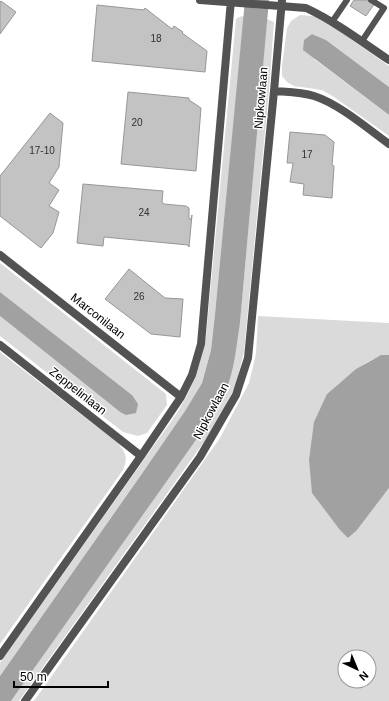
<svg xmlns="http://www.w3.org/2000/svg" width="389" height="701" viewBox="0 0 389 701" font-family="Helvetica,sans-serif">
<rect width="100%" height="100%" fill="#fff"/>
<path fill="#dadada" fill-rule="evenodd" d="M300 15 313 16 328 23 389 66V87L326 40 312 34 314 59 389 115V136L334 97 322 90 294 86 287 82 282 76V66L287 28 291 21Z
M244 16 215 314 211 350 202 383 185 411 141 475 0 676V663L177 413C193 387 200 367 206 337L236 19 239 17Z
M267 19 274 22 269 90 244 352 236 384 221 416 201 446 19 701H11L212 416 240 323Z
M0 263 166 394 167 405 147 433 138 436 123 432 0 336V316L120 412 132 395 0 292Z
M258 316 389 323V355C368 355 343 381 327 394L357 530 389 488V701H34L220 438 249 383 256 354ZM345 657H369V681H345Z
M0 352 118 443C126 454 128 456 123 470L0 644Z"/>
<path fill="#a1a1a1" d="M245 0H269L240 323C236 346 235 370 225 392 218 408 208 422 198 437L11 701H0V676L141 475 185 411 202 383 211 350 215 314Z
M312 34 326 40 389 87V115L303 50 304 40Z
M0 292 132 395 138 404 136 413 126 415 120 412 0 316Z
M381 355H389V488L357 530 348 538 340 530 312 493 309 460 314 422 327 394 356 369Z"/>
<path fill="#c3c3c3" stroke="#979797" d="M354 0H377L366 16 350 6Z
M1 1 16 12 0 34V2Z
M97 5 144 10 145 8 172 29 174 26 183 32 182 33 207 51 205 72 92 61Z
M128 92 189 98V100L201 108 196 171 121 164Z
M50 113 63 123 59 167 49 183 59 190 49 206 59 212 53 233 41 248 0 216V176Z
M290 132 325 135 334 142 332 165 334 166 332 198 303 195 304 184 290 182 293 163H287Z
M83 184 163 191 162 202 164 204 186 206 189 208V219H191L192 215 189 247 188 245 104 237 103 246 77 243Z
M129 269 165 298 183 299 180 337 151 334 105 299Z"/>
<g fill="none" stroke-linecap="round" stroke-linejoin="round">
<path stroke="#535353" stroke-width="6" d="M332 22 347 0
M362 41 384 8 371 0"/>
<path stroke="#535353" stroke-width="8" d="M200 0 306 8C336 22 362 42 389 60
M274 91C287 92 301 92 314 96 339 104 367 128 389 144
M0 255 181 397
M0 345 141 456
M0 656 141 456 181 397 192 375 201 344 231 0
M25 701 200 457 236 395 248 358 274 91 282 0"/>
</g>
<g text-anchor="middle" stroke-width="3" stroke-linejoin="round" paint-order="stroke">
<g font-size="10" fill="#313131">
<text x="156" y="42">18</text>
<text x="137" y="126">20</text>
<text x="42" y="154">17-10</text>
<text x="307" y="158">17</text>
<text x="144" y="216">24</text>
<text x="139" y="300">26</text>
</g>
<g font-size="12" fill="#000" stroke="#fff">
<text transform="translate(261 98) rotate(-85)" y="4">Nipkowlaan</text>
<text transform="translate(98 316) rotate(38)" y="4">Marconilaan</text>
<text transform="translate(78 391) rotate(38)" y="4">Zeppelinlaan</text>
<text transform="translate(211 411) rotate(-62)" y="4">Nipkowlaan</text>
</g>
</g>
<g transform="translate(357 669) rotate(136)"><circle r="19" fill="#ffffff" stroke="#999999"/>
<path d="M0-3L7 15L0 10L-7 15Z" fill="#000000"/>
<text y="-6" font-size="11" font-weight="bold" text-anchor="middle" fill="#000000">N</text>
</g>
<path d="M14 681v6h94v-6" fill="none" stroke="#000000" stroke-width="2"/>
<text x="20" y="681" font-size="12" fill="#000000" stroke="#ffffff" stroke-width="3" paint-order="stroke">50 m</text>
</svg>
